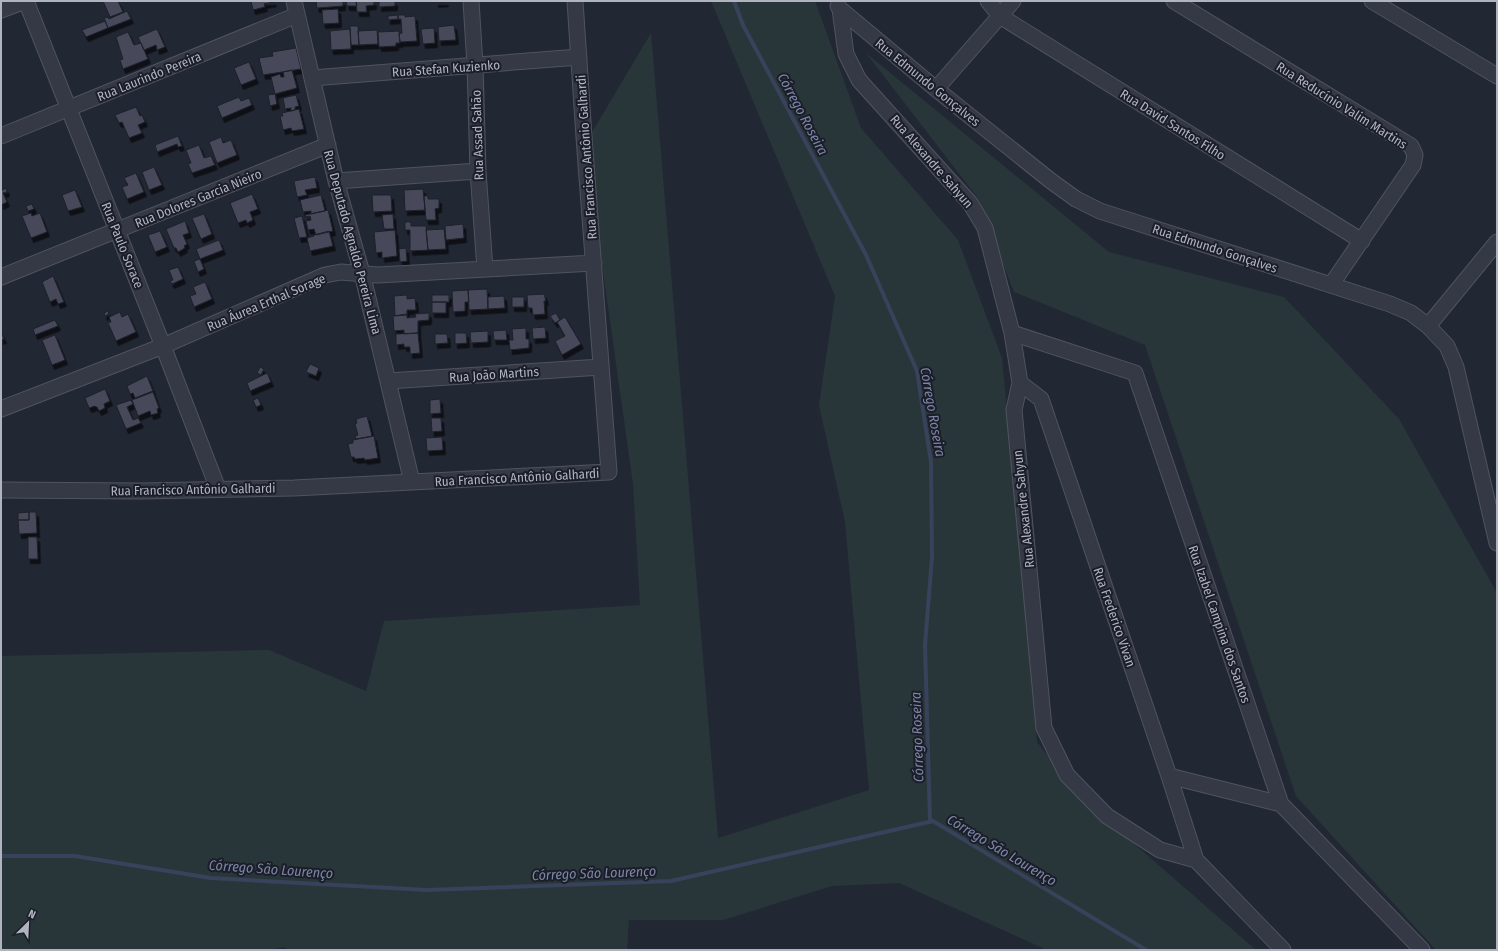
<svg xmlns="http://www.w3.org/2000/svg" width="1498" height="951" viewBox="0 0 1498 951" font-family="'Fira Sans Condensed',sans-serif">
<defs>
<filter id="shadow"><feDropShadow dx="2.5" dy="4.5" stdDeviation="0" flood-color="#0009"/></filter>
</defs>
<rect width="100%" height="100%" fill="#222734"/>
<path fill="#283639" d="M711 1H815L861 128 958 240 1002 358 1037 742 1084 800 1256 950H1047L899 883 832 886 723 920H629L627 950H287L285 947 267 950H1V656L269 650 366 691 384 621 640 605 633 484 585 144 651 33 718 838 869 790 845 522 819 405 835 296Z
M866 53 1109 252 1284 297 1399 419 1497 593V950H1436L1296 796 1145 345 1014 292 977 197Z"/>
<g fill="none" stroke-linecap="round" stroke-linejoin="round">
<path stroke="#39425b" stroke-width="4" d="M734 1 743 25 866 255 917 371 931 462 932 557 925 645 930 821
M1 856H75L211 878 427 890 671 881 933 821 1146 950"/>
</g>
<path fill="#464a5a" stroke="#1d202b" filter="url(#shadow)" d="M103 1H118L123 12 110 17Z
M251 1H274V2L264 4 265 7 253 10Z
M316 1H343V6L317 8Z
M346 1H356L357 6H347Z
M356 1H374V5L366 6 367 12H357Z
M379 1H395V6L379 7Z
M436 1H446V2L436 3Z
M338 9 339 23 323 24 322 10Z
M127 11 131 19 108 28 104 18 108 17 109 19Z
M398 15H405V17L415 16 417 41 400 42 399 34 402 33 401 19H398Z
M398 15V19L388 20V16Z
M105 21 108 28 86 37 82 30Z
M454 25 456 40 439 41 438 27Z
M350 26H358L359 45H351Z
M434 28 435 43 423 44 421 29Z
M157 29 165 47 157 50 156 45 144 50 138 37Z
M350 29 351 49 331 50 330 31Z
M377 30 378 44 359 45 358 31Z
M399 31 400 43H396V46L379 47 378 32Z
M128 32 134 45 141 43 148 59 123 69 120 60 123 59 116 37Z
M296 48 301 69 263 75 259 58 273 56 272 52Z
M249 62 256 79 241 85 234 68Z
M292 70 297 88 275 94 271 77 280 74 281 77H284L283 72Z
M275 94 277 104 270 106 268 95Z
M296 95 299 106 295 107V110L291 111V108L285 109 283 98Z
M239 97 241 101 249 98 252 105 222 118 217 106Z
M136 107 140 116 142 115 145 122 138 125 142 133 129 138 122 122 119 123 115 115Z
M299 109 304 129 292 131 291 128 283 130 280 116H283L282 113Z
M178 136 182 146 178 147 177 144 157 152 155 145Z
M221 137 223 143 231 140 237 155 217 163 209 142Z
M199 145 204 158 211 156 215 165 192 173 188 164 191 163 186 150Z
M154 167 162 185 149 190 142 172Z
M136 173 144 192 127 199 122 187 128 185 124 178Z
M315 177 317 188 305 190 307 195 297 197 294 181Z
M1 188 2 190 6 188 7 192 3 193 7 202 1 205Z
M423 189 425 210 405 211 404 190Z
M75 190 82 207 68 211 62 195Z
M252 194 258 209 250 212 253 220 247 223 246 220 238 223 230 203Z
M321 195 325 211 311 214V211L303 212 300 200Z
M372 195H391L392 211 373 212Z
M424 196H428V199H439V208L435 209 436 220H426Z
M32 204 34 209 28 211 26 206Z
M328 210 333 231 316 235 314 229 308 230 306 221 311 220 310 216 306 217 305 215Z
M31 213 32 216 40 213 47 232 31 238 22 216Z
M204 214 212 234 201 239 192 218Z
M393 214 394 229H384L382 215Z
M302 216 307 237 299 238 294 218Z
M185 221 189 233 183 235 187 244 184 246 185 248 178 252 176 248H174L166 229Z
M405 222H411V226H426L428 250 410 251V230H405Z
M463 224 464 238 446 240 445 226Z
M444 229 446 249 428 250 426 230Z
M395 230 397 256 382 258V252L376 253 374 232Z
M160 231 167 247 155 252 148 235Z
M329 231 333 246 310 251 307 238 314 236V235Z
M219 240 223 250 200 259 196 249Z
M406 248 407 261 400 262 399 249Z
M200 259 204 269 198 272 194 261Z
M178 267 183 279 172 284 170 281 173 280 169 270Z
M53 276 64 302 58 304 56 299 50 302 42 282Z
M205 282 212 299 194 307 190 296 196 294 193 287Z
M487 289 488 309 469 310 468 290Z
M468 290 469 302H465V311L453 312 452 291Z
M544 294 546 301H544L545 314 533 315 532 308H528L527 295Z
M407 295V299L415 298 416 310H407V315L395 316 394 296Z
M432 295H449V302H432Z
M504 296 505 308 488 309V297Z
M512 297H524V307H512Z
M432 302H446V313H432Z
M108 311 109 314 105 316 104 313Z
M120 312 122 317 128 314 136 332 116 341 108 323 111 322 109 317Z
M429 313V320L418 321V333L404 334V330L394 331 393 316 407 314V318L416 317 415 314Z
M556 313 560 320 555 323 550 316Z
M565 317 581 344 562 355 555 341 565 336 557 322Z
M55 320 58 326 35 335 33 329Z
M545 327 546 338 533 339 532 328Z
M526 328V339H529V348L510 350 509 340H513L512 329Z
M506 330 507 340H494L493 331Z
M488 331V342L471 343 470 332Z
M1 332 4 339 1 340Z
M418 333 420 353 410 354V347H404V344L396 345V334Z
M455 333H466L467 343 455 344Z
M435 334H447L448 343 435 344Z
M55 335 65 360 52 365 42 340Z
M310 364 319 368 316 376 306 372Z
M260 367 264 369 261 375 257 373Z
M267 373 271 382 250 391 247 383Z
M147 376 153 391 135 398 133 393 130 394 127 386Z
M105 389 110 401 104 404 105 408 99 411 97 407H96L95 406 89 408 85 398Z
M153 392 159 408 157 409 158 413 151 415 150 411 138 416 132 400Z
M258 398 261 405 256 407 253 400Z
M440 399 441 413 430 414V400Z
M131 400 133 404 127 407 133 420 138 418 141 423 126 429 116 405Z
M367 416 372 436 356 439 355 436 358 435 355 424 357 423 356 419Z
M431 418H441L442 431 432 432Z
M374 436 378 458 365 460 364 458 355 459 354 457H351L348 444 353 443V440Z
M442 437 443 450 427 451 426 438Z
M29 512V520H18V513Z
M29 512H36L37 533 19 534 18 520H29Z
M28 537H37L38 559H28Z"/>
<g fill="none" stroke-linecap="round" stroke-linejoin="round">
<defs>
<path id="minor" d="M26 1 163 346 218 489
M294 1 336 181 362 273 412 482
M471 1 475 65 478 171 485 269
M988 1 1000 16 1362 241
M1174 1 1411 146 1415 155 1413 165 1331 285
M1372 1 1497 76
M838 6 840 9 936 89 1051 181 1076 199 1100 211 1390 304 1411 313 1428 326 1447 346 1456 367 1497 543
M840 9 846 54 859 80 970 203 985 228 1012 333 1020 383 1014 410 1044 728 1067 775 1107 816 1160 850 1196 860 1283 950
M1 10 25 1
M312 78 579 57
M936 89 1013 1
M1 136 297 15
M336 181 478 171
M1 277 328 145
M1428 326 1497 242
M1012 333 1135 373 1281 804 1422 950
M388 381 601 367
M1020 383 1041 399 1169 776 1196 860
M1 409 163 346 325 275 341 272 378 275 594 263
M1 490 140 491 294 488 609 472 584 137 575 1
M1169 776 1281 804"/>
</defs>
<use href="#minor" stroke="#50545f" stroke-width="17"/>
<use href="#minor" stroke="#353945" stroke-width="15"/>
</g>
<g text-anchor="middle" stroke-width="4" stroke-linejoin="round" paint-order="stroke">
<g font-size="13" fill="#b0b4c1" stroke="#1b1e29">
<text transform="translate(446 68) rotate(-4)" y="5">Rua Stefan Kuzienko</text>
<text transform="translate(149 76) rotate(-22)" y="5">Rua Laurindo Pereira</text>
<text transform="translate(928 82) rotate(39)" y="5">Rua Edmundo Gonçalves</text>
<text transform="translate(1342 105) rotate(32)" y="5">Rua Reducínio Valim Martins</text>
<text transform="translate(1173 124) rotate(32)" y="5">Rua David Santos Filho</text>
<text transform="translate(477 135) rotate(-92)" y="5">Rua Assad Sahão</text>
<text transform="translate(586 157) rotate(-94)" y="5">Rua Francisco Antônio Galhardi</text>
<text transform="translate(932 161) rotate(49)" y="5">Rua Alexandre Sahyun</text>
<text transform="translate(198 198) rotate(-22)" y="5">Rua Dolores Garcia Nieiro</text>
<text transform="translate(353 242) rotate(75)" y="5">Rua Deputado Agnaldo Pereira Lima</text>
<text transform="translate(123 245) rotate(68)" y="5">Rua Paulo Sorace</text>
<text transform="translate(1215 248) rotate(18)" y="5">Rua Edmundo Gonçalves</text>
<text transform="translate(266 302) rotate(-23)" y="5">Rua Áurea Erthal Sorage</text>
<text transform="translate(494 374) rotate(-4)" y="5">Rua João Martins</text>
<text transform="translate(517 477) rotate(-3)" y="5">Rua Francisco Antônio Galhardi</text>
<text transform="translate(193 489) rotate(-1)" y="5">Rua Francisco Antônio Galhardi</text>
<text transform="translate(1023 509) rotate(-96)" y="5">Rua Alexandre Sahyun</text>
<text transform="translate(1115 617) rotate(71)" y="5">Rua Frederico Vivan</text>
<text transform="translate(1220 624) rotate(71)" y="5">Rua Izabel Campina dos Santos</text>
</g>
<g font-size="14" font-style="italic" fill="#7c86a6" stroke="#1b1e29">
<text transform="translate(803 114) rotate(62)" y="5">Córrego Roseira</text>
<text transform="translate(933 412) rotate(80)" y="5">Córrego Roseira</text>
<text transform="translate(917 737) rotate(-92)" y="5">Córrego Roseira</text>
<text transform="translate(1002 850) rotate(31)" y="5">Córrego São Lourenço</text>
<text transform="translate(271 869) rotate(4)" y="5">Córrego São Lourenço</text>
<text transform="translate(594 873) rotate(-2)" y="5">Córrego São Lourenço</text>
</g>
</g>
<rect width="1498" height="951" fill="none" stroke="#b0b4c1" stroke-width="4"/>
<g transform="translate(28 923) rotate(24)" stroke="#1b1e29" stroke-width="3" paint-order="stroke">
<path d="M0-3L7 15L0 10L-7 15Z" fill="#b0b4c1"/>
<text y="-6" font-size="11" font-weight="bold" text-anchor="middle" fill="#b0b4c1">N</text>
</g>
</svg>
